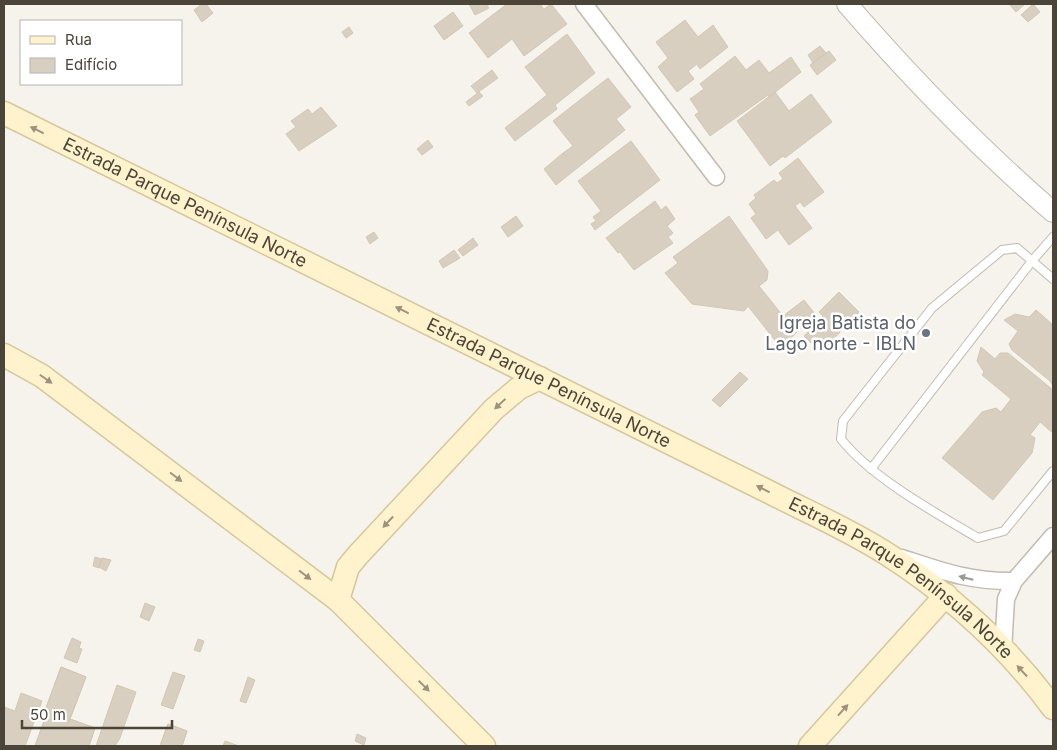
<svg xmlns="http://www.w3.org/2000/svg" width="1057" height="750" viewBox="0 0 1057 750" font-family="Inter,sans-serif">
<rect width="100%" height="100%" fill="#f6f3ec"/>
<path fill="#d8cfc1" stroke="#d3c7b4" d="M202 4H206L213 13 202 22 194 10Z
M469 4H468H490L487 6 489 8 475 15Z
M507 4H540L544 9 551 4 567 24 524 56 512 39 488 58 469 33Z
M1009 4H1025L1016 12Z
M1033 4 1040 12 1028 22 1021 15Z
M453 12 463 26 444 40 434 26Z
M685 20 698 37 713 25 728 47 700 69 697 64 688 71 694 79 677 92 658 67 668 58 656 42Z
M349 27 353 33 346 38 342 32Z
M567 34 595 73 555 105 557 109 515 141 505 128 547 95 525 67Z
M820 46 826 53 813 63 808 55Z
M829 51 836 60 817 75 810 65Z
M735 56 746 70 759 60 769 73 791 57 801 72 769 97 768 95 710 136 695 115 699 112 690 99 704 89 700 84Z
M492 70 498 78 477 93 471 86Z
M608 78 631 107 616 119 625 130 556 185 544 169 563 153 567 157 563 153 573 146 553 121Z
M479 92 483 96 469 106 466 102Z
M775 92 789 111 811 94 832 122 785 158 783 156 770 166 737 121Z
M321 107 337 126 299 151 286 134 296 127 291 121 308 109 312 114Z
M428 140 433 147 422 155 417 149Z
M631 141 660 180 595 230 591 224 596 221 593 217 601 211 578 181Z
M798 158 824 192 804 207 800 202 795 206 812 228 789 245 778 230 766 239 751 218 756 214 749 204 756 198 754 195 774 180 777 183 783 179 779 173Z
M655 201 661 210 666 206 675 219 667 226 673 233 668 237 673 243 634 270 620 252 618 253 606 238Z
M516 216 523 226 508 237 501 227Z
M729 216 768 271 767 280 759 286 783 316 804 300 815 314 781 348 748 306 744 311 692 304 665 273 678 263 673 257Z
M374 232 378 238 370 244 366 237Z
M473 238 478 245 463 256 458 250Z
M454 250 460 258 443 268 439 261Z
M839 292 859 312 821 352 804 336 823 316 819 312Z
M1036 310 1053 325V386L1050 381 1012 350 1009 344 1018 331 1004 320 1015 314 1029 317Z
M981 347 995 359 1000 353H1008L1053 390V387V433L1040 422 1030 435 1035 438 1032 453 993 500 942 458 982 412 996 408 1001 412 1011 399 982 375 984 372 977 361Z
M740 372 748 379 720 407 712 400Z
M95 557 102 559 99 568 93 566Z
M102 558 111 560 106 571 99 567Z
M145 603 155 607 149 621 140 617Z
M72 638 81 642 79 648 82 649 77 663 64 658Z
M198 639 204 641 200 652 194 650Z
M61 667 86 677 68 724 70 719 95 728 89 746H35L48 710 46 708Z
M61 667 86 677 68 724 70 719 95 728 89 746H35L48 710 46 708Z
M173 672 185 676 173 709 161 705Z
M248 677 255 680 246 703 240 701Z
M117 685 136 692 120 738 115 746H96Z
M21 693 42 701 25 746H4V707L15 711Z
M168 724 187 731 182 746H160Z
M168 724 187 731 182 746H160Z
M357 734 366 738 364 745 355 741Z
M225 741 239 746H223Z"/>
<g fill="none" stroke-linecap="round" stroke-linejoin="round">
<defs>
<path id="service" d="M1053 279 1017 248 1002 250 932 308 843 421 841 439C872 478 934 512 978 538L1004 531 1053 471
M871 469 1032 261 1053 237"/>
<path id="minor" d="M584 4 716 177
M902 558C942 571 971 582 1014 581
M1003 650 1006 599 1014 581 1053 536"/>
<path id="tertiary" d="M847 4C911 78 979 148 1053 212"/>
<g id="secondary">
<path id="s1" d="M4 113 769 492C808 512 850 530 887 554 951 595 1008 647 1053 708"/>
<path d="M4 355 42 376 338 600 484 746"/>
<path d="M338 600 348 567 358 555 494 409 519 388 540 378"/>
<path d="M810 746 946 595"/>
</g>
</defs>
<use href="#service" stroke="#c2bbae" stroke-width="10"/>
<use href="#minor" stroke="#c2bbae" stroke-width="19"/>
<use href="#tertiary" stroke="#c2bbae" stroke-width="22"/>
<use href="#secondary" stroke="#d6c79b" stroke-width="25"/>
<use href="#service" stroke="#fff" stroke-width="8"/>
<use href="#minor" stroke="#fff" stroke-width="16"/>
<use href="#tertiary" stroke="#fff" stroke-width="20"/>
<use href="#secondary" stroke="#fff3cd" stroke-width="22"/>
</g>
<defs><path id="oneway-solid" d="M-6-.8H1V-3.2L6.5 0L1 3.2V.8H-6Z" transform="scale(1.25)"/></defs>
<g fill="#9c937c">
<use href="#oneway-solid" transform="translate(37 130) rotate(-154)"/>
<use href="#oneway-solid" transform="translate(402 310) rotate(-154)"/>
<use href="#oneway-solid" transform="translate(46 379) rotate(35)"/>
<use href="#oneway-solid" transform="translate(500 404) rotate(137)"/>
<use href="#oneway-solid" transform="translate(176 477) rotate(37)"/>
<use href="#oneway-solid" transform="translate(763 489) rotate(-153)"/>
<use href="#oneway-solid" transform="translate(388 522) rotate(133)"/>
<use href="#oneway-solid" transform="translate(305 575) rotate(37)"/>
<use href="#oneway-solid" transform="translate(1022 671) rotate(-133)"/>
<use href="#oneway-solid" transform="translate(424 686) rotate(45)"/>
<use href="#oneway-solid" transform="translate(843 710) rotate(-48)"/>
</g>
<use fill="#9c9892" href="#oneway-solid" transform="translate(966 578) rotate(-166)"/>
<circle fill="#6b7280" stroke="#fff" stroke-width="2" cx="926" cy="333" r="5"/>
<g text-anchor="middle" stroke-width="5" stroke-linejoin="round" paint-order="stroke">
<g font-size="18" fill="#4b4439" stroke="#fff">
<text dy="6" stroke="none"><textPath href="#s1" startOffset="202">Estrada Parque Península Norte</textPath></text>
<text dy="6" stroke="none"><textPath href="#s1" startOffset="608">Estrada Parque Península Norte</textPath></text>
<text dy="6" stroke="none"><textPath href="#s1" startOffset="1012">Estrada Parque Península Norte</textPath></text>
</g>
<g font-size="18" fill="#5b616d" stroke="#fff" text-anchor="end">
<text x="916" y="329">Igreja Batista do<tspan x="916" dy="21">Lago norte - IBLN</tspan></text>
</g>
</g>
<rect width="1057" height="750" fill="none" stroke="#4b4439" stroke-width="10"/>
<rect x="20" y="20" width="162" height="65" fill="#ffffff" stroke="#b7b4b0"/>
<rect x="30" y="36" width="25" height="8" fill="#fff3cd" stroke="#b7b4b0"/>
<text x="65" y="45" font-size="15" fill="#4b4439">Rua</text>
<rect x="30" y="58" width="25" height="15" fill="#d8cfc1" stroke="#b7b4b0"/>
<text x="65" y="70" font-size="15" fill="#4b4439">Edifício</text>
<path d="M22 720v8h150v-8" fill="none" stroke="#4b4439" stroke-width="2.5"/>
<text x="30" y="720" font-size="15" fill="#4b4439" stroke="#ffffff" stroke-width="4" paint-order="stroke">50 m</text>
</svg>
